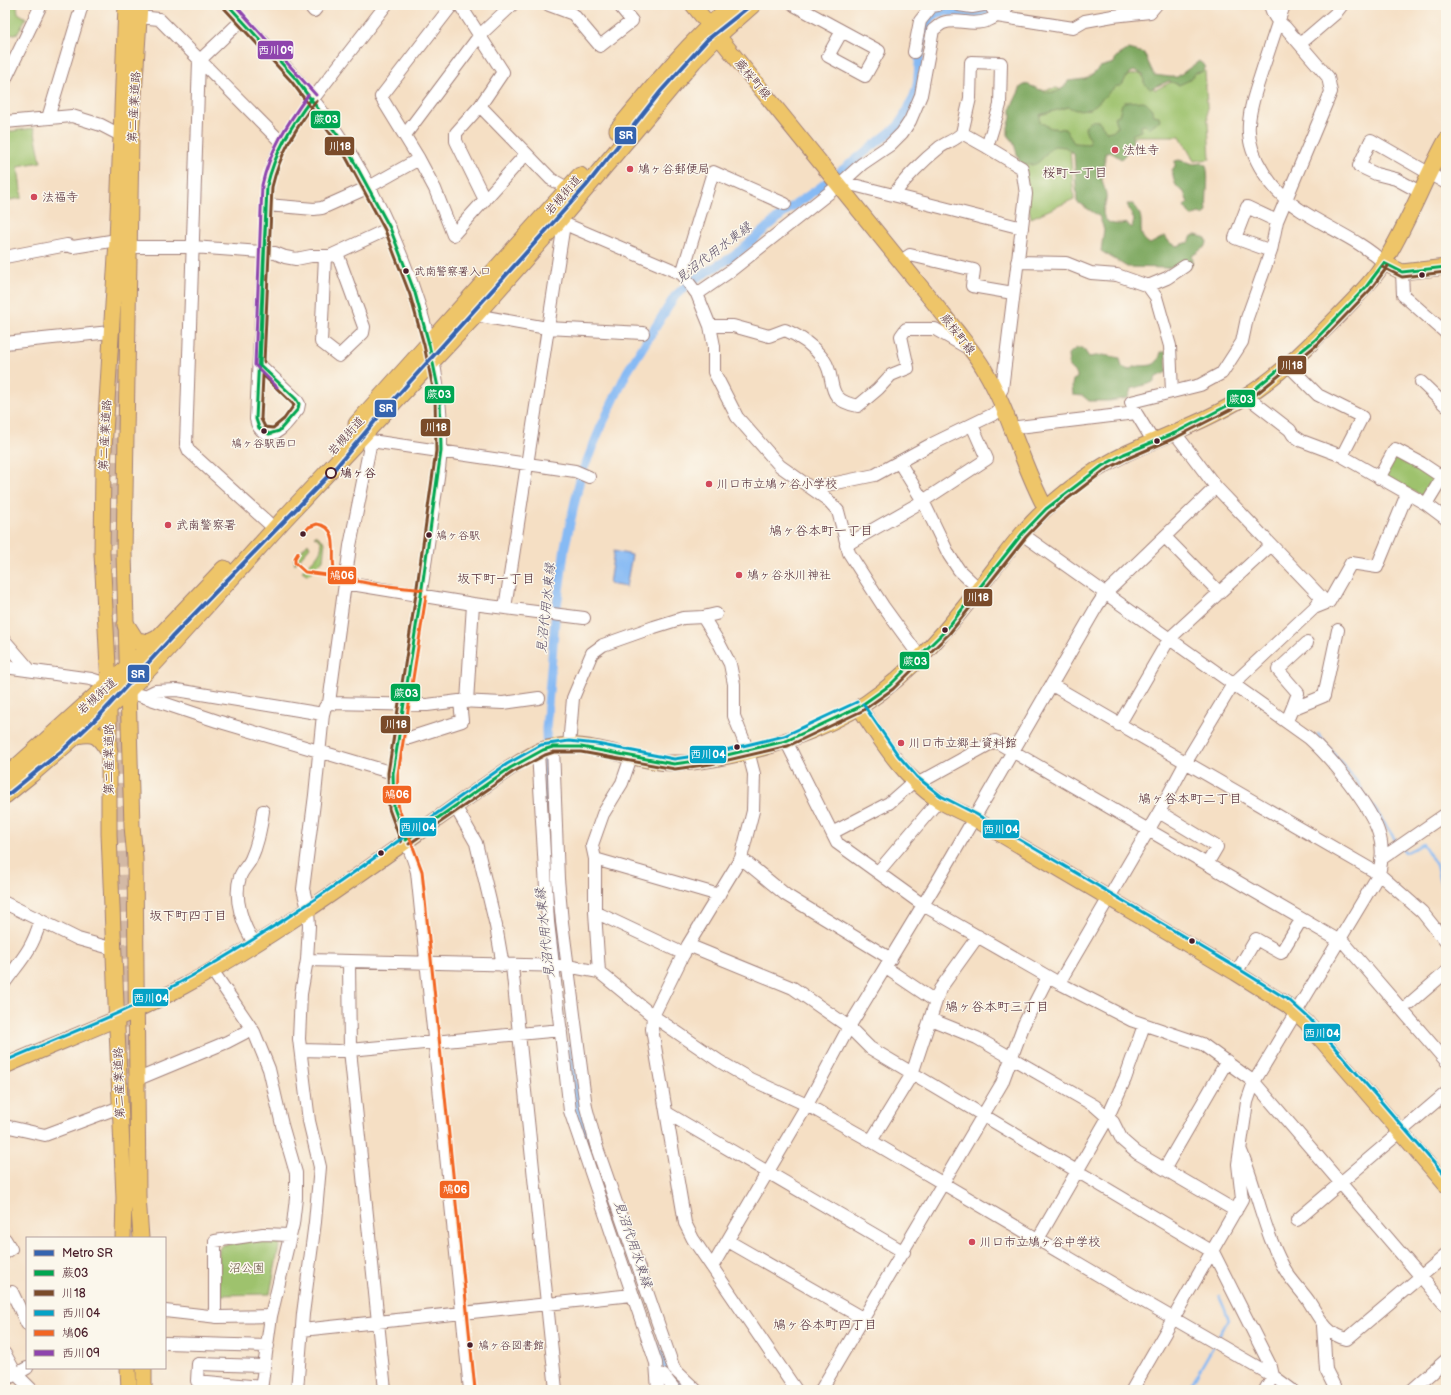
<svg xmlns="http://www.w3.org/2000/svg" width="1451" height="1395" viewBox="0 0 1451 1395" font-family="'Balsamiq Sans','Klee One',sans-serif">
<rect width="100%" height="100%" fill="#fbf7ec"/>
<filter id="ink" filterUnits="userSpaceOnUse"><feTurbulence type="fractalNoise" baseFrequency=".025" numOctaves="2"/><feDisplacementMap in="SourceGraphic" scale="8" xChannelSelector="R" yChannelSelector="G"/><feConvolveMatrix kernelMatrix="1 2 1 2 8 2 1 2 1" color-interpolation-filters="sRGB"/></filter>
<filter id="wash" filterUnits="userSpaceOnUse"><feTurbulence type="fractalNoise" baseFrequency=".012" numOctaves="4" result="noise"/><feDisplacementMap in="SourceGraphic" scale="16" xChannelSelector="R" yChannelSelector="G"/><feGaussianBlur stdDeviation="0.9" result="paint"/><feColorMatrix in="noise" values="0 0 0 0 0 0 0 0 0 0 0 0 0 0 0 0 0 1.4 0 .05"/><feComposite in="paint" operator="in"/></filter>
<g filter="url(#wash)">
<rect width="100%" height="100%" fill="#f5dfc4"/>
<path fill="#9ec26d" stroke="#74704c" d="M5 5H17L18 13 26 18 18 33 9 35 5 19Z
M1195 70H1205L1210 159 1194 161 1180 136H1138L1101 148 1070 150 1074 199 1031 218C1022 177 1025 133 1028 92L1057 88 1076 97 1119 77 1140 73 1155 90Z
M34 128 41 162 18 166 22 198 5 201V132Z
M1394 455 1437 478 1427 498 1387 478 1385 472Z
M316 535 325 542 323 560 308 575 302 571C308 565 325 552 321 542 321 540 316 537 314 536Z
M308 543 310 547 295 564 294 559Z
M277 1237 280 1241 270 1294 219 1295V1249L222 1245Z"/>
<path fill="#7ea860" stroke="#646446" d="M1129 49 1144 53 1154 75 1170 77H1177L1199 61 1206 67 1202 72 1195 73 1190 80 1179 85 1169 81 1150 89 1144 83 1143 74 1135 71 1129 73 1122 85 1115 87 1091 109 1076 110 1068 107 1040 115V122L1051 128 1065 129 1074 143 1089 144 1090 142 1085 128C1088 121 1092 120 1099 121L1107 132 1115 130 1117 127 1114 117 1119 115 1122 104 1124 102 1144 101 1151 108 1154 115 1159 116 1160 120 1149 128 1145 125 1141 126V131L1132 135 1133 142 1126 149 1125 155 1121 159 1109 151 1105 153C1106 162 1100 172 1102 180 1103 186 1107 192 1106 199 1106 203 1104 207 1103 211 1103 224 1116 226 1126 223L1132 228 1134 220 1127 204H1133C1150 221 1132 233 1150 244L1165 236 1170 243 1177 246 1189 242 1192 236 1196 235 1206 238 1207 242 1206 246 1192 256 1193 261 1191 267 1184 271 1178 266 1166 268 1127 267 1101 251 1104 229 1099 216 1077 202 1074 154 1065 147 1054 146C1040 157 1041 170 1020 163L1013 141 1008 135V127L1011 118V108L1021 87 1026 84C1043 90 1056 101 1068 81L1085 79 1092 75 1100 67 1114 63 1116 57Z
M1179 160 1194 164 1200 163 1206 165C1210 180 1205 196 1207 212L1203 215 1199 213 1191 216 1184 206 1188 203 1184 192C1174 187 1174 181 1172 170L1175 166V161Z
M1077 348H1083L1089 357 1103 355 1120 358 1122 367 1129 370C1142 360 1156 374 1161 352H1166L1167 372 1156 377 1154 382 1131 389 1128 398 1110 401H1089L1083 396 1073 395 1072 385 1073 380 1077 378V375L1069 367 1068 354Z"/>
<path fill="#86baf4" stroke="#686c90" d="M614 551 632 555 626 587 609 584Z"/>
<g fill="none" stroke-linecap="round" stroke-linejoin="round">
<path stroke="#86baf4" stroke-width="2.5" d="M1318 734 1357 782 1398 844
M1402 849 1405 853 1423 844 1436 865 1444 898 1446 897
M1217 1339 1229 1319 1219 1296
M1188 1390 1214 1345"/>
<path stroke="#86baf4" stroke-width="9" d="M550 864 546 729 555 621 565 546 581 475 600 429 627 372 675 296 686 286 698 277 734 256 786 211 818 189 898 126C905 115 912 103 916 90 921 71 916 30 933 16 949 3 971 25 997 5
M551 879 559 970
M568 1046 574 1088 586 1142
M656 1347 663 1363 682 1390"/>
</g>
</g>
<g filter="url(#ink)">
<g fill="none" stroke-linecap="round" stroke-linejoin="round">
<path stroke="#d3b9a5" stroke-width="15" stroke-dasharray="15 8" stroke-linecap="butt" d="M120 346 114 554 118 680 130 1170
M131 1192 132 1238"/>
<defs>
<path id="minor" d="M228 5C257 35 286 65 312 98 380 185 440 322 441 433 442 467 433 503 429 537 418 616 404 694 393 773 392 785 391 798 394 810 400 831 412 850 417 872L470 1390
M309 5 314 11 319 5
M452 5 381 97 419 159 435 189 453 235 526 154
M460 5 503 72 480 106 551 179 569 189
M549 5 573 14 600 46 632 21 619 5
M794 5 879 51 865 76 828 56 842 31
M959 5 972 7 983 5
M990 5 997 16 1073 28 1085 21 1113 16 1150 12 1156 5
M1284 5C1277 26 1270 47 1263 68 1257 87 1250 105 1249 124 1246 156 1274 193 1299 209 1327 228 1360 240 1384 263
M139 17 159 19 281 142
M242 20 199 61 186 444 189 451 275 529
M1300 44 1335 14 1342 5
M914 52 920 21 932 6 938 5
M5 80 41 5
M480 106 456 133V141L485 200
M48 118 82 5
M5 122 72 116 101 125 128 139
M962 133 970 98 971 62 1001 63 1000 105 987 147 1022 168 1026 194 1002 389 998 396
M405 135 480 35 512 5
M842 182 1022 228
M1420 192 1396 179 1376 174 1359 166 1371 140 1446 183
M894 195C904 179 925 159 940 147 947 142 956 140 962 133L987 147
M267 205 314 209 322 208 369 187 419 159
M558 221 682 274 697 294 710 326 714 346V372L737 417 780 466 828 500 838 511 849 553 883 606 920 657
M130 247H193L275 253 285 257 296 259 311 256H330L390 228
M1271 251 1235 238 1247 207 1277 221
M325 256 321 342 339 356 363 333 364 327 337 253
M5 257 67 245 73 247 117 240
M900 262 910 255 974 270 972 286 1013 293
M1017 262 1066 263 1091 273 1117 275 1148 286 1156 297 1170 346 1172 392 1200 385 1222 373 1242 342 1247 318 1271 251 1277 221 1331 92 1328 77 1285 27C1276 21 1273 15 1270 5
M1402 272 1403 295 1446 333
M682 274 713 172 785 204
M1148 286 1167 278 1185 266
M697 294 729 272 839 185 862 164 890 145 902 133 910 121 921 95 933 30C936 28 940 24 943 23 950 20 958 21 965 22 984 25 996 19 1009 5
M475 315 547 328 643 333
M710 326H733L769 336 785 330C800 336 814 347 824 360 838 380 822 399 858 406L878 389 891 375 908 368 901 336 906 329H935L966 347
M5 343 110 332
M1287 364 1318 395 1362 417 1342 456
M260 365 296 399 299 404 298 409C290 418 278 440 264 432 259 429 257 425 256 419L267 186C272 160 280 144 295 122L386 5
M1421 382 1446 406
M1246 396 1290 430 1293 435 1302 441 1342 456 1426 504 1446 519
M1010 428 1136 413
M1175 433 1216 487 1322 598 1314 608 1329 602 1351 563 1377 567 1407 494
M371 441 575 471 589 477
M1153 441 1136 413 1131 402 1172 392
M899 462 923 501 949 555 959 570 979 589
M1379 478 1395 449 1421 463 1442 477
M812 488 875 475 930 445 1004 409
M1426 504 1446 471
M1022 534 1309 738C1331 758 1371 806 1379 834 1383 846 1382 861 1379 874L1254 1082 1247 1102 1238 1164 1242 1199 1132 1390
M1165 537 1220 593
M846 545 923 501 987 459 972 425
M345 583 473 604 584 618
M505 608 564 224
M716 614 703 617 719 643 730 664 734 684V716L748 751 754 774 753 811 741 858 688 945 653 1016 652 1029 685 1223 693 1239 796 1390
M5 641 30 670
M5 667 91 679 217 721 393 773
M1052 685 1379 874 1422 912 1446 942
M145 696 155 691 177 690 323 714
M467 702 473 604
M329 703 427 705 459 701 503 703 539 698
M1292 709 1298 693 1278 670 1307 643
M1287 721 1292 709 1324 696 1338 630
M1119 725 1169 639 1271 545
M398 737 409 738 462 721 460 701
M786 741 837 843 923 905 1059 983 1131 1020 1202 1044 1254 1082 1446 1306
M569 746 573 698 592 653 603 645 654 627 683 618 703 617
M553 747 558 879 562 922 586 1107 597 1148 674 1369 696 1390
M538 752 548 922 570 1111 656 1363 658 1390
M917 784 995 741 1338 940
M455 806 476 843 496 926 503 966
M1159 812 1217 847 1207 864
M832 833 889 803 914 781
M741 858 786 895 891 959
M595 859 719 895
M1381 859 1446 814
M878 872 939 800
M5 903 78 939 114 949
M595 912 684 954
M1340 938 1446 1061
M255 944C243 927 233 898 240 877 242 870 248 866 251 859 258 844 261 828 263 811
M688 945 793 988 849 1027 870 1048 1213 1252 1271 1367 1273 1376 1265 1390
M307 960 567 966 599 972 653 1016 719 1061 750 1079 807 1105 871 1141 1105 1279 1273 1376 1292 1390
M349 962 350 1050 385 1390
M512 966 556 1390
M886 968 935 1001
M212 970 254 1032 269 1069 282 1125 296 1173V1198L293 1224 271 1316 261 1390
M599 972 595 912V859L592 845 603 814 622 783 631 757
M1236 973 1256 939 1281 953 1301 920
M5 982C21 960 32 950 40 922
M1059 983 1159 812 1186 762 1233 684 1314 608
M1409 1004 1446 972
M930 1019 977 1038 1095 1106 1113 1122 1122 1140 1137 1153 1236 1211
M301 1050 339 1051 561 1030
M138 1079 227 1042 252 1029
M667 1113 904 1252
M5 1126 45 1135 120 1107
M871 1141 912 1074 940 989 978 936
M1241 1151C1258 1192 1265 1239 1289 1276 1295 1284 1302 1292 1308 1300 1319 1317 1326 1335 1347 1339L1446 1255
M1165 1168 1227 1061
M1297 1220 1446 1093
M5 1239 11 1249 5 1253
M1038 1239 1106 1121 1125 1079 1144 1025
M728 1241 864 1319
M712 1267 807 1105 849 1027 940 877 1097 606 1105 594 1216 487
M5 1294 12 1292 27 1324
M165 1311 218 1317 271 1316
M215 1317V1241L263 1234 289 1235
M1323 1326 1326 1370 1336 1390
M302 1330 632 1295
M165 1343 268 1346
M5 1354 16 1374 32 1390
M663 1375 675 1390
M5 1380 27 1368
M262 1387 197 1381 198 1364 265 1366
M297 1390 303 1314 315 1222 320 1167 309 1121 299 1039 301 994 307 960 309 926 308 909 303 889 315 795 323 714 325 707 329 703 350 546 371 441 363 434
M821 1390 1002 1083 1024 1024 1048 977
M1412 1390 1446 1360"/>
<path id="major" d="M140 5 131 141 124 553 132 826 135 858 138 1196 141 1238
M693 5 955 329C965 342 976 355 984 369 1010 412 1021 464 1046 509
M1384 263 1402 272 1446 267
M859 707C882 742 902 776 938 800 949 807 962 812 973 818L1236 973 1287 1005 1306 1022 1446 1185
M5 1066C65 1039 126 1018 184 986 298 924 402 842 510 768 520 762 530 755 541 750 583 735 630 762 672 763 701 764 762 750 790 739 816 730 843 718 866 703 911 673 947 630 980 587 1001 561 1020 532 1046 509 1069 488 1096 468 1125 454 1165 435 1207 421 1245 397 1281 375 1315 340 1344 310 1358 295 1373 281 1383 264 1408 225 1424 180 1446 140
M123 1238 124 1198 109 834V685L102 554 103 466 117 240 126 5
M128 1368 129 1390
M144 1368V1390"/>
<path id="highway" d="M618 130C654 86 690 42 733 5
M357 424 580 176
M126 625 136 641 149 643 159 638
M77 735C96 731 99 736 109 751
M5 778 148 649 224 569
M5 795 31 774 128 690 157 660 284 519 475 315 558 221 693 61 717 36 752 5"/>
</defs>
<use href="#minor" stroke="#a07f78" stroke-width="14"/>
<use href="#major" stroke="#a07f78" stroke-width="17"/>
<use href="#highway" stroke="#a07f78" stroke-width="19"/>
<use href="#minor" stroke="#fff" stroke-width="12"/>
<use href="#major" stroke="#eec569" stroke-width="15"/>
<use href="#highway" stroke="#eec569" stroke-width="17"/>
<defs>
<path id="bus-1" d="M228 5 295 78 345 145 390 228 415 293 429 344 440 397 441 451 421 595 393 773 394 808 406 840
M267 186 260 365 296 399 299 404 298 409 279 431 269 434 259 428 256 419Z
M267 186C275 152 291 126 312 98
M1384 263 1402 272 1446 267
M406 840 510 768 543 750 553 747H581L674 764 710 759 786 741 859 707 890 685 945 631 1022 534 1046 509 1102 466 1124 454 1175 433 1246 396 1315 340 1366 287 1384 263"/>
<path id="bus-2" d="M224 8 291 81 341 148 385 230 410 295 424 345 435 398 436 451 416 594 388 773 389 809 401 842
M1382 267 1402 277 1446 272
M264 362 272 187C280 153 296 128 316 101
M263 375 294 405 284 419 273 428 265 427 261 419Z
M409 844 513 772 545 755 554 752H581L675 769 711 764 788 746 862 711 893 689 949 634 1026 537 1049 513 1105 470 1126 459 1177 437 1249 400 1319 343 1370 290 1388 266"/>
<path id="bus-3" d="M863 704 898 755 917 777 941 796 976 814 1239 969 1290 1001 1310 1019 1446 1177
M5 1061C64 1035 125 1013 181 982 296 919 400 838 507 764L541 745 569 741 597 744 674 759 709 754 784 736 857 702"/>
<path id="bus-4" d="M303 534 309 527 317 524C340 527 331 553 334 569 344 585 403 587 422 590
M298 553 295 558V563L305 572 357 579
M426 596 398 774 397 796 399 809 422 871 475 1389"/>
<path id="bus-5" d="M235 5 316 95
M277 387 255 365 262 185C270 150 287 124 308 95"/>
</defs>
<use href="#bus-1" stroke="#fbf7ec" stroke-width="6"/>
<use href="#bus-2" stroke="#fbf7ec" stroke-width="6"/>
<use href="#bus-3" stroke="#fbf7ec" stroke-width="6"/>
<use href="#bus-4" stroke="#fbf7ec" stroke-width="6"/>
<use href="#bus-5" stroke="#fbf7ec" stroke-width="6"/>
<use href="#bus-1" stroke="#00a651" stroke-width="3"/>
<use href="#bus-2" stroke="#7a4b2a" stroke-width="3"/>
<use href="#bus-3" stroke="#04a2c6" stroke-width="3"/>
<use href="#bus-4" stroke="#f26522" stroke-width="3"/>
<use href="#bus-5" stroke="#8e44ad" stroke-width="3"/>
<defs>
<path id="metro-1" d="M5 797 63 750 102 713 172 637 332 472 380 415 586 186 661 91 707 40 751 5"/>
</defs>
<use href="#metro-1" stroke="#fbf7ec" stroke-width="7"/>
<use href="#metro-1" stroke="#3564af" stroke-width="4"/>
</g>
</g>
<g fill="#d1495b" stroke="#fbf7ec" stroke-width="1.5">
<circle cx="1115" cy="150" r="4"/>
<circle cx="630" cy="169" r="4"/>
<circle cx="34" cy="197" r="4"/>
<circle cx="709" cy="484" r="4"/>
<circle cx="168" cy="525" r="4"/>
<circle cx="739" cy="575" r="4"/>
<circle cx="901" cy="743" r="4"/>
<circle cx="972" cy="1242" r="4"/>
</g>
<g fill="#4a1f2b" stroke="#fbf7ec" stroke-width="1.5">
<circle cx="406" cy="271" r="3.5"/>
<circle cx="1422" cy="275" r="3.5"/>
<circle cx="264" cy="431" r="3.5"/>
<circle cx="1157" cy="441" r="3.5"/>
<circle cx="303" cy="534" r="3.5"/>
<circle cx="429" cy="535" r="3.5"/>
<circle cx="945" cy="630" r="3.5"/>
<circle cx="737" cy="747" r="3.5"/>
<circle cx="381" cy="853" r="3.5"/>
<circle cx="1192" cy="941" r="3.5"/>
<circle cx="470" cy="1345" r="3.5"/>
</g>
<circle fill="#fbf7ec" stroke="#4a1f2b" stroke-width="2" cx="331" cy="473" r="5"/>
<g text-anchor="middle" stroke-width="3" stroke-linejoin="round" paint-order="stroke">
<g font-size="11" fill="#4a1f2b" stroke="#fbf7ec" text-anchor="start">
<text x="414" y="275">武南警察署入口</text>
<text x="264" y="447" text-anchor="middle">鳩ヶ谷駅西口</text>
<text x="436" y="539">鳩ヶ谷駅</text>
<text x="478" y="1349">鳩ヶ谷図書館</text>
</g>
<g font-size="12" fill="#4a1f2b" stroke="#fbf7ec">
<text transform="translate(753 79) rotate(50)" y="4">蕨桜町線</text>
<text transform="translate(134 107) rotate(-87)" y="4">第二産業道路</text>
<text transform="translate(563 195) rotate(-49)" y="4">岩槻街道</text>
<text transform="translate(958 334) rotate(52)" y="4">蕨桜町線</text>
<text transform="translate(105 435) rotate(-87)" y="4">第二産業道路</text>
<text transform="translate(346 436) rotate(-48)" y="4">岩槻街道</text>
<text transform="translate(97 696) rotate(-42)" y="4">岩槻街道</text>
<text transform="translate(109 759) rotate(-90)" y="4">第二産業道路</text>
<text transform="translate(119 1083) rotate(-92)" y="4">第二産業道路</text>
</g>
<g font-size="12" fill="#4a1f2b" stroke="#fbf7ec" text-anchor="start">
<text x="1123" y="154">法性寺</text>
<text x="638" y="173">鳩ヶ谷郵便局</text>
<text x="42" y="201">法福寺</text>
<text x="717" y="488">川口市立鳩ヶ谷小学校</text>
<text x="176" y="529">武南警察署</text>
<text x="747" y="579">鳩ヶ谷氷川神社</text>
<text x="909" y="747">川口市立郷土資料館</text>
<text x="980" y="1246">川口市立鳩ヶ谷中学校</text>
</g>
<g font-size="12" font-weight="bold" fill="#4a1f2b" stroke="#fbf7ec" text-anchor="start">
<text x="340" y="477">鳩ヶ谷</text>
</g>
<g font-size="12" fill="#63503f" stroke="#fbf7ec">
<text x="247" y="1272">沼公園</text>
</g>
<g font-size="13" fill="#4a1f2b" stroke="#fbf7ec">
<text x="1075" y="177">桜町一丁目</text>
<text x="821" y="535">鳩ヶ谷本町一丁目</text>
<text x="496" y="583">坂下町一丁目</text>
<text x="1190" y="803">鳩ヶ谷本町二丁目</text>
<text x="188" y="920">坂下町四丁目</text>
<text x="997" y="1011">鳩ヶ谷本町三丁目</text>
<text x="825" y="1329">鳩ヶ谷本町四丁目</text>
</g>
<g font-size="13" font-style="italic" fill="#5c4e67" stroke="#fbf7ec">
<text transform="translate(713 252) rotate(-37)" y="5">見沼代用水東縁</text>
<text transform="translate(545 608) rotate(-84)" y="5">見沼代用水東縁</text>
<text transform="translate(544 933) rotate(-96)" y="5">見沼代用水東縁</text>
<text transform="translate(634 1244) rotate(71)" y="5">見沼代用水東縁</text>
</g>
</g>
<g stroke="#fbf7ec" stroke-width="1.5">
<rect x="257" y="40" width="37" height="20" rx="4" fill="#8e44ad"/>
<rect x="310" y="110" width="31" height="19" rx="4" fill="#00a651"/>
<rect x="614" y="126" width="23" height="19" rx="4" fill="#3564af"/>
<rect x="324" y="136" width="31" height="20" rx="4" fill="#7a4b2a"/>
<rect x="1277" y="355" width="30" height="20" rx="4" fill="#7a4b2a"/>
<rect x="424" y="385" width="31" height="19" rx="4" fill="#00a651"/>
<rect x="1226" y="389" width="30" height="19" rx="4" fill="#00a651"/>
<rect x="374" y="399" width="23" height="19" rx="4" fill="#3564af"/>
<rect x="420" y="418" width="31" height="19" rx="4" fill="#7a4b2a"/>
<rect x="327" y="566" width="30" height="19" rx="4" fill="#f26522"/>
<rect x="963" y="588" width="30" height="19" rx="4" fill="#7a4b2a"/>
<rect x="899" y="651" width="31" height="19" rx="4" fill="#00a651"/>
<rect x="127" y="664" width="23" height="19" rx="4" fill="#3564af"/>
<rect x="390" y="683" width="31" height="19" rx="4" fill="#00a651"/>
<rect x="380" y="715" width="31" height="19" rx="4" fill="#7a4b2a"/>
<rect x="689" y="745" width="38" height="19" rx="4" fill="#04a2c6"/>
<rect x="382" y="785" width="30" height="19" rx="4" fill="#f26522"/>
<rect x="399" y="817" width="38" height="20" rx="4" fill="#04a2c6"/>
<rect x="982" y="819" width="38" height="20" rx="4" fill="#04a2c6"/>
<rect x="132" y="988" width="37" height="19" rx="4" fill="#04a2c6"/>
<rect x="1303" y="1023" width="38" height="19" rx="4" fill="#04a2c6"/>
<rect x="439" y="1180" width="31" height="19" rx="4" fill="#f26522"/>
</g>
<g font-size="11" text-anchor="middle" font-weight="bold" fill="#fff">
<text x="276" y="54">西川09</text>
<text x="326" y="123">蕨03</text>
<text x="626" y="139">SR</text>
<text x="340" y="150">川18</text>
<text x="1292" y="369">川18</text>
<text x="439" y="398">蕨03</text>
<text x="1241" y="403">蕨03</text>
<text x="386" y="412">SR</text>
<text x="436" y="431">川18</text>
<text x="342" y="579">鳩06</text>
<text x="978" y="601">川18</text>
<text x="915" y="665">蕨03</text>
<text x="138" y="678">SR</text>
<text x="406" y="697">蕨03</text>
<text x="396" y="728">川18</text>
<text x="708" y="758">西川04</text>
<text x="397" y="798">鳩06</text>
<text x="418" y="831">西川04</text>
<text x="1001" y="833">西川04</text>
<text x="151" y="1002">西川04</text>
<text x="1322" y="1037">西川04</text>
<text x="455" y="1193">鳩06</text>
</g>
<rect width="1451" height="1395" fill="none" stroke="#fbf7ec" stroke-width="20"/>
<rect x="26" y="1237" width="140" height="132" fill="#fbf7ec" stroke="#b4a19f"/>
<rect x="34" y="1250" width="20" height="6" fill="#3564af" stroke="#b4a19f"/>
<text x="62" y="1257" font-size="12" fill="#4a1f2b">Metro SR</text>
<rect x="34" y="1270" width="20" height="6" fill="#00a651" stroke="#b4a19f"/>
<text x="62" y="1277" font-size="12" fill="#4a1f2b">蕨03</text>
<rect x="34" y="1290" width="20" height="6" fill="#7a4b2a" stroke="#b4a19f"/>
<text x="62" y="1297" font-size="12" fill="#4a1f2b">川18</text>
<rect x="34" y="1310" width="20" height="6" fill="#04a2c6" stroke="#b4a19f"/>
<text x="62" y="1317" font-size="12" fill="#4a1f2b">西川04</text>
<rect x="34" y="1330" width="20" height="6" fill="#f26522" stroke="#b4a19f"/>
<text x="62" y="1337" font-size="12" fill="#4a1f2b">鳩06</text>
<rect x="34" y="1350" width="20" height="6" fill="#8e44ad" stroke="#b4a19f"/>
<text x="62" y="1357" font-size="12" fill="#4a1f2b">西川09</text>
</svg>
